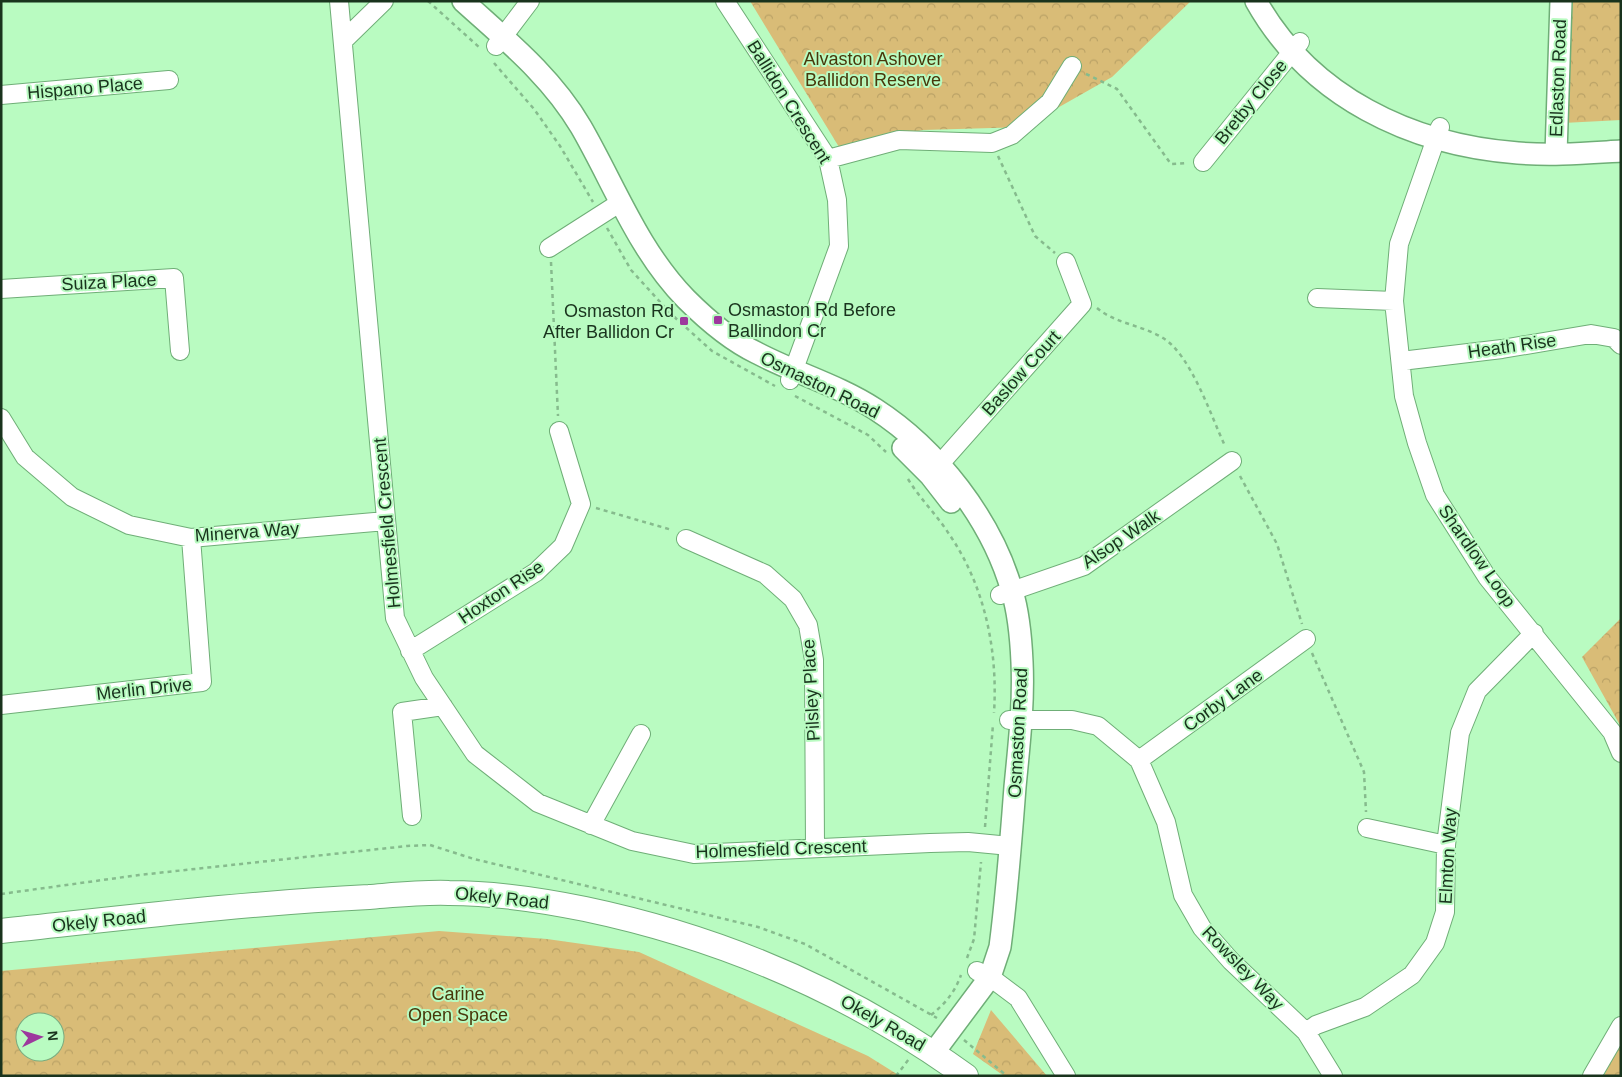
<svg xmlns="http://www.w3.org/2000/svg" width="1622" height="1077" viewBox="0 0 1622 1077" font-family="Arial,sans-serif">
<defs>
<pattern id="park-crowns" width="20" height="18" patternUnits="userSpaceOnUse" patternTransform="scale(1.25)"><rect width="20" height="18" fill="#d9bc77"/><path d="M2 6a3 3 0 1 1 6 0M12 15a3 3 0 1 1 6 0" fill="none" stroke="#baa266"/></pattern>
</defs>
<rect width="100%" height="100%" fill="#b9fbc1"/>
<path fill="url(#park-crowns)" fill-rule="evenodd" d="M750 1H1191L1112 77 1024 127 923 130 839 147Z
M1567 1H1621V120L1563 123Z
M1621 618V727L1582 657Z
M439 931 547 939 639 952 868 1056 900 1076H1V971ZM25 1022H55V1052H25Z
M991 1010 1047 1076H1004L973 1054Z
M1621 1034V1076H1604Z"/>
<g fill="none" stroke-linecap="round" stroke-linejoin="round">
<defs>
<path id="minor" d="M339 1 395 618 424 678 475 754 538 803 632 841 694 854 930 843 968 842 1010 846
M725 1 828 159 837 200 839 246 790 380
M343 41 384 1
M496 46 530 1
M1 95 169 80
M1440 127 1399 244 1394 301 1404 396 1417 443 1435 495 1487 577 1612 732 1621 753
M828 159 899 140 992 143 1012 135 1050 102 1072 66
M1203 162 1300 42
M549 248 621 202
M1 289 174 278 180 351
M1317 298 1394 301
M1401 361 1502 349 1591 334 1614 338 1621 345
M1 418 25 457 72 497 129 525 191 538 386 521
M931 474 1082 304 1066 262
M686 539 765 574 793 599 808 625 814 660 815 848
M1000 595 1084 566 1232 461
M410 651 536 572 563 546 581 504 559 431
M1 705 202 682 191 538
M1009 720H1072L1098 726 1139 760 1166 822 1183 895 1202 928 1231 961 1306 1032 1333 1076
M1139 760 1306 639
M412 816 402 712 443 706
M591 825 641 734
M1367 828 1446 845
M977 971 990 977 1018 998 1066 1076
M1306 1032 1316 1025 1365 1007 1412 975 1435 943 1445 912 1446 845 1460 733 1477 691 1534 633
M1592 1076 1621 1026"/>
<path id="tertiary" d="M463 1C506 40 551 76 581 127 614 184 638 250 686 299 706 319 732 341 757 353 795 373 838 385 875 409 937 449 992 520 1012 591 1019 614 1021 639 1022 662 1024 704 1019 745 1015 787 1011 840 1007 894 1000 947L990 977 934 1052
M1256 1C1310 97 1411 145 1518 153 1552 156 1587 153 1621 151
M1556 154 1561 1
M903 448 930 475 951 502"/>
<path id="secondary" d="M1 931C124 918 246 903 369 897 395 895 423 892 449 893 494 893 541 900 585 909 723 938 851 993 966 1076"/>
</defs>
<use href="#minor" stroke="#6fae77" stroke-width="20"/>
<use href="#tertiary" stroke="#6fae77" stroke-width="24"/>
<use href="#secondary" stroke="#6fae77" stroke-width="26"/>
<path stroke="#86bb8d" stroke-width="2.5" stroke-dasharray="4 4" stroke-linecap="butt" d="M428 1 480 48
M494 63 534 109 560 146 593 202
M1086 74 1117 89 1171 164 1187 163
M998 156 1035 236 1055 253
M607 228 631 270 671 314 712 351 775 386
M551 262 558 416
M1097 308C1116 324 1142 325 1163 338 1191 355 1211 416 1225 446
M795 396 868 435 886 452
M1240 476 1277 544 1302 624
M908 479C920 499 937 515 949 534 985 586 998 651 994 713
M596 508 672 530
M1312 653 1364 772 1366 812
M985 827 993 724
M1 894 139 875 407 846 430 845 474 859 758 927 805 944 937 1018
M967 958 974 939 981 862
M931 1015C945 1004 955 992 961 975
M964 1040 1007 1076
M896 1076 909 1059"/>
<use href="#minor" stroke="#fff" stroke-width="18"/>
<use href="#tertiary" stroke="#fff" stroke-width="21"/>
<use href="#secondary" stroke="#fff" stroke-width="24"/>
</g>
<g fill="#9d389d" stroke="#b9fbc1" stroke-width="2">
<rect x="713" y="315" width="10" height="10" rx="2.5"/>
<rect x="679" y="316" width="10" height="10" rx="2.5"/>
</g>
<g text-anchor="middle" stroke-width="4" stroke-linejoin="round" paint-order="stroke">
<g font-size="18" fill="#48370a" stroke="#b9fbc1">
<text x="873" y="65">Alvaston Ashover<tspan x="873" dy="21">Ballidon Reserve</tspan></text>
<text x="458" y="1000">Carine<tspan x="458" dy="21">Open Space</tspan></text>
</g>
<g font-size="18" fill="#19331d" stroke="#b9fbc1">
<text transform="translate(1558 78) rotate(-88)" y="6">Edlaston Road</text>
<text transform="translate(85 88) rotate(-5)" y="6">Hispano Place</text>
<text transform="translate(789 102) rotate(58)" y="6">Ballidon Crescent</text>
<text transform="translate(1251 102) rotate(-51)" y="6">Bretby Close</text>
<text transform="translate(109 282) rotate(-3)" y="6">Suiza Place</text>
<text transform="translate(1512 346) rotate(-8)" y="6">Heath Rise</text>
<text transform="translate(1021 373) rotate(-48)" y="6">Baslow Court</text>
<text transform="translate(820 385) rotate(26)" y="6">Osmaston Road</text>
<text transform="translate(387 523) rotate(-95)" y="6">Holmesfield Crescent</text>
<text transform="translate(247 532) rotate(-4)" y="6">Minerva Way</text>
<text transform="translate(1121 539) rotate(-34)" y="6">Alsop Walk</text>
<text transform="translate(1477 556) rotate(55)" y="6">Shardlow Loop</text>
<text transform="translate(501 592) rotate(-34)" y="6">Hoxton Rise</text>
<text transform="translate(144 689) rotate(-6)" y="6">Merlin Drive</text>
<text transform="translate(811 690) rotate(-93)" y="6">Pilsley Place</text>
<text transform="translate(1223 700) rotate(-36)" y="6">Corby Lane</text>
<text transform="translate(1018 733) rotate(-87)" y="6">Osmaston Road</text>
<text transform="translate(781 849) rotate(-2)" y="6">Holmesfield Crescent</text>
<text transform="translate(1448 856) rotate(-87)" y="6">Elmton Way</text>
<text transform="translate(502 898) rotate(6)" y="6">Okely Road</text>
<text transform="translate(99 921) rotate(-6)" y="6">Okely Road</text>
<text transform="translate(1243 968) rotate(46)" y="6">Rowsley Way</text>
<text transform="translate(883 1023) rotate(30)" y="6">Okely Road</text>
</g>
<g font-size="18" fill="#19331d" stroke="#b9fbc1" text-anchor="start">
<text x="728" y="316">Osmaston Rd Before<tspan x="728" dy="21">Ballindon Cr</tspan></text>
<text x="674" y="317" text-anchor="end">Osmaston Rd<tspan x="674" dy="21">After Ballidon Cr</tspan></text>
</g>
</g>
<rect width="1622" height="1077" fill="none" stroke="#19331d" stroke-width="5"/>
<g transform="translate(40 1037) rotate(85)"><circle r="24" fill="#b9fbc1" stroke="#79ab7f"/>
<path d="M0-4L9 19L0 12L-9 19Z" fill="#9d389d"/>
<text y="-8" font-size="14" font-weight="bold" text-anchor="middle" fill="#19331d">N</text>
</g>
</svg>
